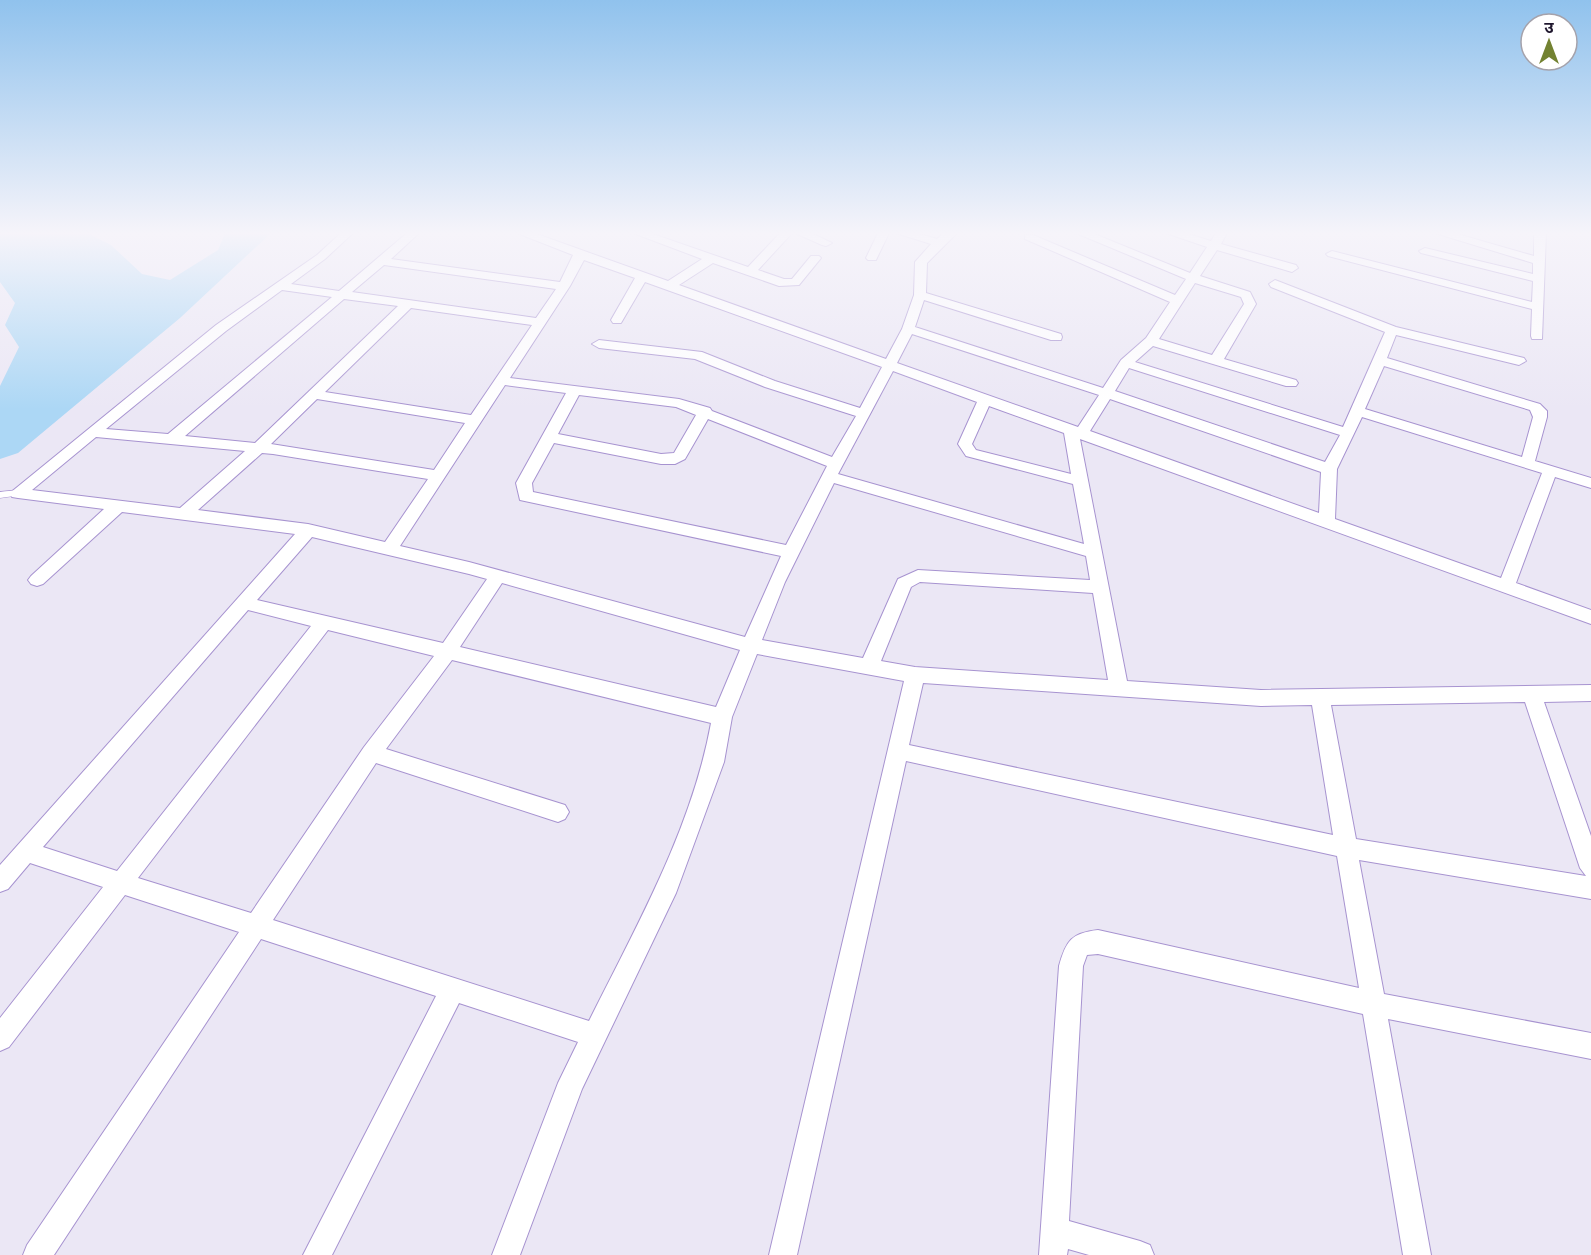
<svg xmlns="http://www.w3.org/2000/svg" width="1591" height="1255" viewBox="0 0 1591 1255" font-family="'DejaVu Sans','Noto Sans Devanagari',sans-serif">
<rect width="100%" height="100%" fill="#ebe7f5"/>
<path fill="#acd7f5" d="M0 233H87L111 245 142 274 170 280 218 250 225 233H271L180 318 18 453 0 459V386L19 347 5 325 15 303 0 282Z"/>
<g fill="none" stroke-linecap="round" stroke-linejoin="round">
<defs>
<path id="lane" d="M18 490 21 491 22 493 21 495 0 498V492Z"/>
<path id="street" d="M341 233H353L325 259 291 284 339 291 407 233H419L391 259 560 282 573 255 517 233H534L668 281 702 259 633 233H650L748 267 780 233H792L758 270 784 279H792L811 256H819L821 258 799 285 779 286 713 263 679 285 886 359 902 329 914 295 915 262 931 244 896 233H916L937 239 944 233H957L927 263 926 293 1061 334 1062 337 1061 340H1051L924 300 915 327 1103 388 1121 360 1146 338 1170 302 1025 239V235H1033L1175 295 1186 279 1076 233H1092L1190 273 1207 247 1166 233H1185L1211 241 1216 233H1227L1221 244 1296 265 1298 268 1292 272 1217 250 1200 276 1250 292 1256 304 1224 359 1296 380 1298 383 1296 386H1286L1153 346 1135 362 1343 427 1385 332 1271 287 1269 284 1275 280 1396 327 1524 358 1526 361 1519 365 1396 335 1387 358 1540 404 1547 411V417L1535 461 1591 478V488L1555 477 1516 583 1591 610V624L1080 439 1127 681 1261 690 1591 685V701L1544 702 1591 836V899L1359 860 1384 994 1591 1033V1059L1388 1019 1431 1255H1403L1363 1014 1098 954 1087 955 1083 966 1069 1221 1140 1241 1150 1245 1154 1255H1089L1068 1249 1067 1255H1039L1059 966C1066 941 1071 933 1098 930L1359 988 1337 856 906 761 797 1255H769L904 681 757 654 732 717 724 762 676 893 582 1089 520 1255H492L558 1083 578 1042 459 1003 332 1255H303L436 996 261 939 54 1255H23L27 1245 239 932 125 895 9 1047 0 1051V1018L103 887 30 863 8 889 0 892V865L295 534 122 512 43 584 37 586 31 584 28 580 31 576 104 509 18 498 12 497 10 493 216 325 317 255ZM584 260 635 278 611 320 613 323H621L645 282 882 367 860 408 775 381 702 352 599 340 592 344 599 348 695 359 765 387 856 416 832 457 712 411 710 408 679 399 510 378 570 286ZM384 265 556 289 536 318 352 292ZM1195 283 1241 297 1244 304 1212 355 1159 339ZM282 290 332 297 168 434 106 429 226 331ZM344 299 398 306 255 443 185 436ZM411 308 532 325 471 415 325 392ZM912 334 1099 395 1078 427 897 363ZM1384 366 1530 410 1533 417 1522 457 1365 409ZM1129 368 1340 435 1325 462 1115 391ZM893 371 977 402 958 444 966 456 1073 484 1084 544 838 474ZM505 385 566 393 516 483 520 500 781 556 745 637 469 562 400 546ZM579 395 676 407 696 415 674 453 661 454 558 434ZM317 399 465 423 434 470 271 444ZM1110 399 1321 472 1319 513 1090 431ZM989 406 1064 433 1071 474 976 450 972 444ZM1362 417 1542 473 1501 578 1335 519 1337 469ZM708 419 827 466 786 545 533 492 532 483 554 443 661 464H675L685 459ZM96 437 245 451 180 508 32 490ZM262 453 273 454 428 479 385 542 308 524 198 510ZM834 483 1086 556 1090 580 918 570 898 579 863 658 762 640 785 582ZM312 537 469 574 487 579 443 643 257 600ZM920 582 1093 593 1108 680 915 667 881 661 911 587ZM502 583 740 650 716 707 460 647ZM248 610 311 626 117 871 43 847ZM328 630 434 656 364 747 251 913 138 878ZM452 660 711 723C692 828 637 925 589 1021L273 920 376 763 558 822 565 819 569 812 565 805 386 749ZM923 683 1261 706 1312 705 1333 835 909 745ZM1525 702 1580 868 1586 876 1356 839 1331 705Z
M795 233H811L832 243 826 246 822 245Z
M878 233H889L876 260H868L866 258Z
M1435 233H1454L1534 256V233H1546L1542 339H1532L1531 336 1532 309 1328 256 1326 254 1332 251 1532 302 1533 281 1421 253 1419 251 1425 248 1533 274V263Z"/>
</defs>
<use href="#lane" stroke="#a793d0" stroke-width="1"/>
<use href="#street" stroke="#a793d0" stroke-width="2"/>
<use href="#lane" fill="#fff" fill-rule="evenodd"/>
<use href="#street" fill="#fff" fill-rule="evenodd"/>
</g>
<linearGradient id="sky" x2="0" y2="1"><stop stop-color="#90c2ed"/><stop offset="0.57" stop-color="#f6f4fa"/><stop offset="1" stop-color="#f6f4fa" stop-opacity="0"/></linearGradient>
<rect width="1591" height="409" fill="url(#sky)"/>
<g transform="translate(1549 42)"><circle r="28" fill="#ffffff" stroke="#a5a2ab" stroke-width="1.5"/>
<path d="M0-4.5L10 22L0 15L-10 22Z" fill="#738231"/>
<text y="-9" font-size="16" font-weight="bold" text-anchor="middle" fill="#1f172e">उ</text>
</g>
</svg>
